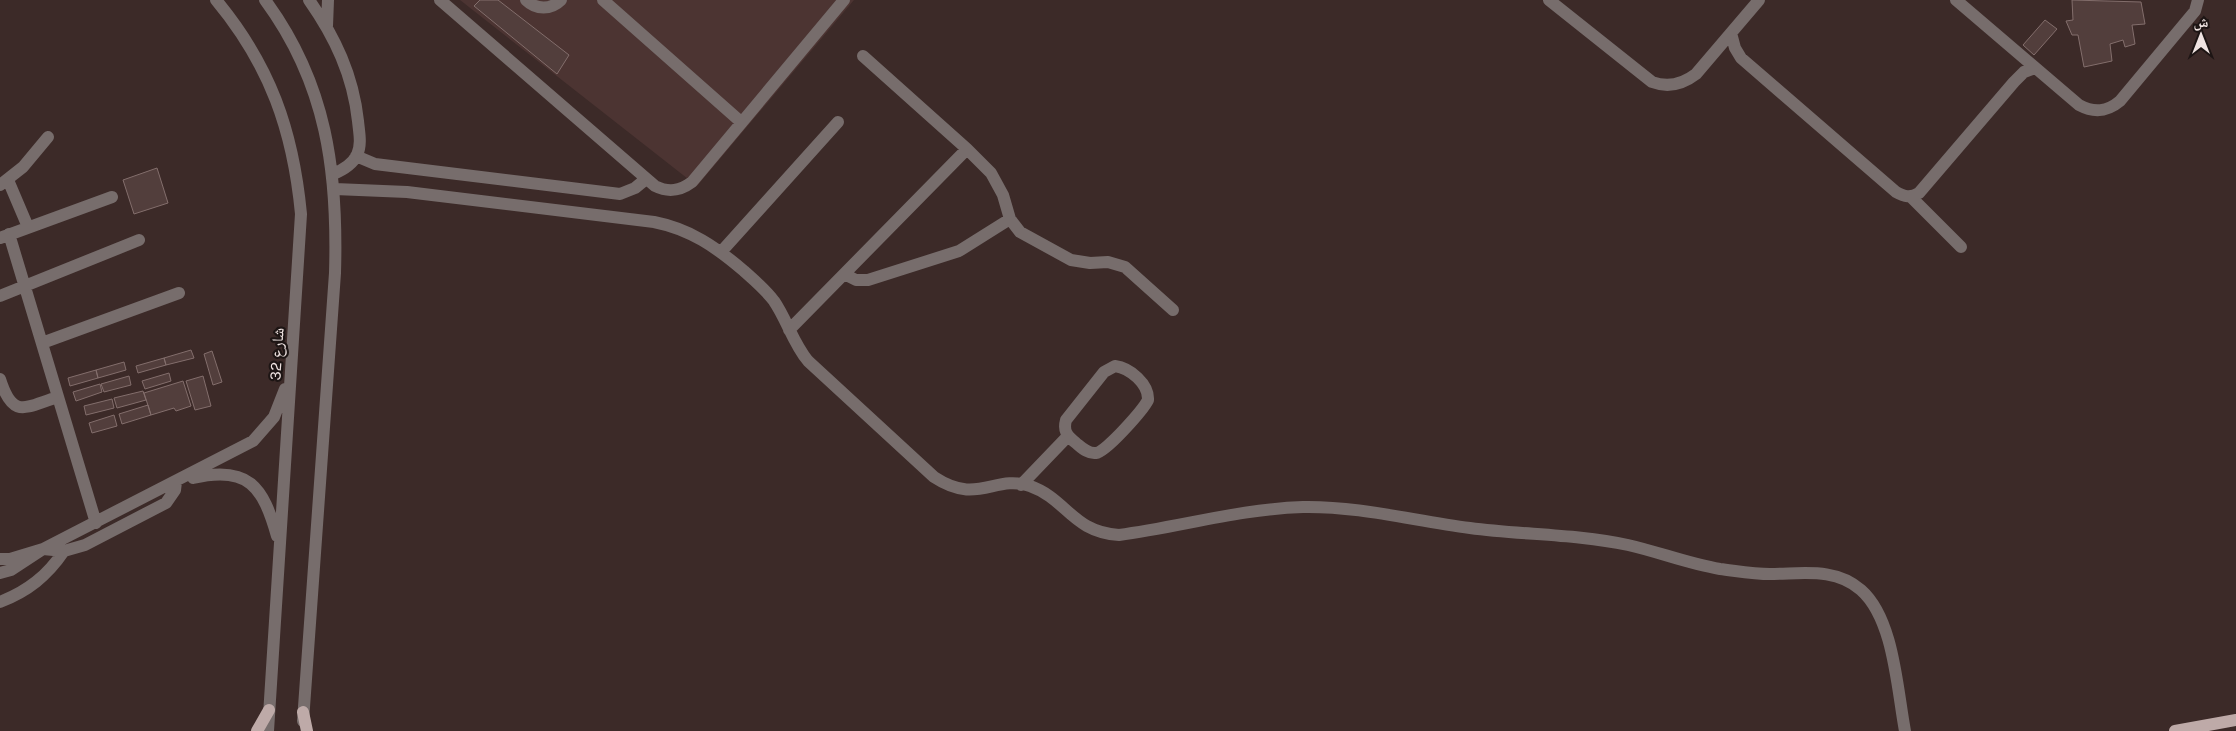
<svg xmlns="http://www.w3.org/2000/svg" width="2236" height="731" viewBox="0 0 2236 731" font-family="Karla,'Noto Naskh Arabic',sans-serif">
<rect width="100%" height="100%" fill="#3c2a28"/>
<path fill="#4c3432" d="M460 0H854L697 186Z"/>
<path fill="#523e3c" stroke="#836e6c" d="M480 0H498L569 55 557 74 474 6Z
M2072 0 2141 2 2145 24 2132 25 2135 44 2125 47 2123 40 2110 44 2112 61 2084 67 2078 35H2072L2066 21 2073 20Z
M2045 20 2057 29 2034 55 2023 45Z
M157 168 168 203 134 214 123 180Z
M191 350 194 358 166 365 164 358Z
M212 351 222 382 213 385 204 354Z
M164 358 166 365 138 373 136 366Z
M124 362 126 370 98 378 96 370Z
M96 370 98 378 70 386 68 378Z
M169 373 171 381 145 389 142 381Z
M129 376 131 385 104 392 101 384Z
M203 376 211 406 195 410 186 381Z
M183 381 191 406 176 411 174 408 151 415 144 393Z
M100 384 102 392 76 401 73 392Z
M143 391 146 400 117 408 114 398Z
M112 399 114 408 86 415 84 406Z
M148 405 151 415 122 424 119 414Z
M114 415 117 426 92 433 89 423Z"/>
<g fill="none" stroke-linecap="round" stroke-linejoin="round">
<path stroke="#776d6c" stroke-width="12" d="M216 0C270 65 293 130 301 214L268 731
M265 0C327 84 338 172 335 273L303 721
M309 0C335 37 353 75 358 121 359 132 362 144 357 155 352 165 343 170 333 174
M440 0 655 186C669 193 680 191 692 182L844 0
M526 0C536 10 551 10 561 0
M603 0 741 122
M1549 0 1652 82C1668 88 1683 84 1696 74L1759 0
M1956 0 2079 105C2094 113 2107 112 2120 101L2195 11 2198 0
M327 26 328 0
M1731 33 1735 48 1741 58 1896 192C1905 197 1910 198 1919 193L2014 82 2024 72 2035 68
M863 56 967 149 991 173 1003 195 1010 219 1020 232 1071 260 1090 263 1108 262 1125 267 1173 310
M356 156 375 164 620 194 635 188 646 179
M8 180 28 227
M0 185 23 167 48 137
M335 189 407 192 654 222C690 229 716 247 744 271 754 280 765 289 774 301 787 320 793 343 808 361L934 477C978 506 994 474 1030 486 1067 499 1072 532 1119 535 1180 527 1240 509 1303 507 1360 506 1414 521 1470 528 1523 535 1576 534 1628 545 1659 552 1689 564 1720 569 1737 571 1754 574 1770 574 1802 574 1835 567 1861 590 1894 619 1897 689 1905 731
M1911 197 1961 247
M9 234 96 523
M0 238 112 197
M721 252 838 122
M844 274 856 280H868L959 251 1010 219
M0 296 139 240
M789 330 967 149
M42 343 179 293
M1115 366C1130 368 1149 384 1148 400 1143 410 1106 452 1096 453 1088 454 1082 448 1076 443 1067 436 1063 431 1066 420L1104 372Z
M0 379C13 420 25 407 58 397
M193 478C249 465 263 487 277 536
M1021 485 1068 436
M0 559H10L43 549 64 551 85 545 166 503 175 490 176 482
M0 573 11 570 43 549 253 441 274 417 285 389
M0 602C28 591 47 576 64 551"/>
<path stroke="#beaaa8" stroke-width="12" d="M303 712 307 731
M257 731 269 710
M2175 731 2236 720"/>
</g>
<g text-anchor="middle" stroke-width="4.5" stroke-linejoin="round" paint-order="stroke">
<g font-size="16" fill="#efe3e1" stroke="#1d1514">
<text transform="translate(276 354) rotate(-86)" y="6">شارع 32</text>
</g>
</g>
<g transform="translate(2201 35)" stroke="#1d1514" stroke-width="4" paint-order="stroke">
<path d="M0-4L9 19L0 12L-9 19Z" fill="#efe3e1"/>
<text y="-8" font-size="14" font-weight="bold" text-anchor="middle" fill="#efe3e1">ش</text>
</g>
</svg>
